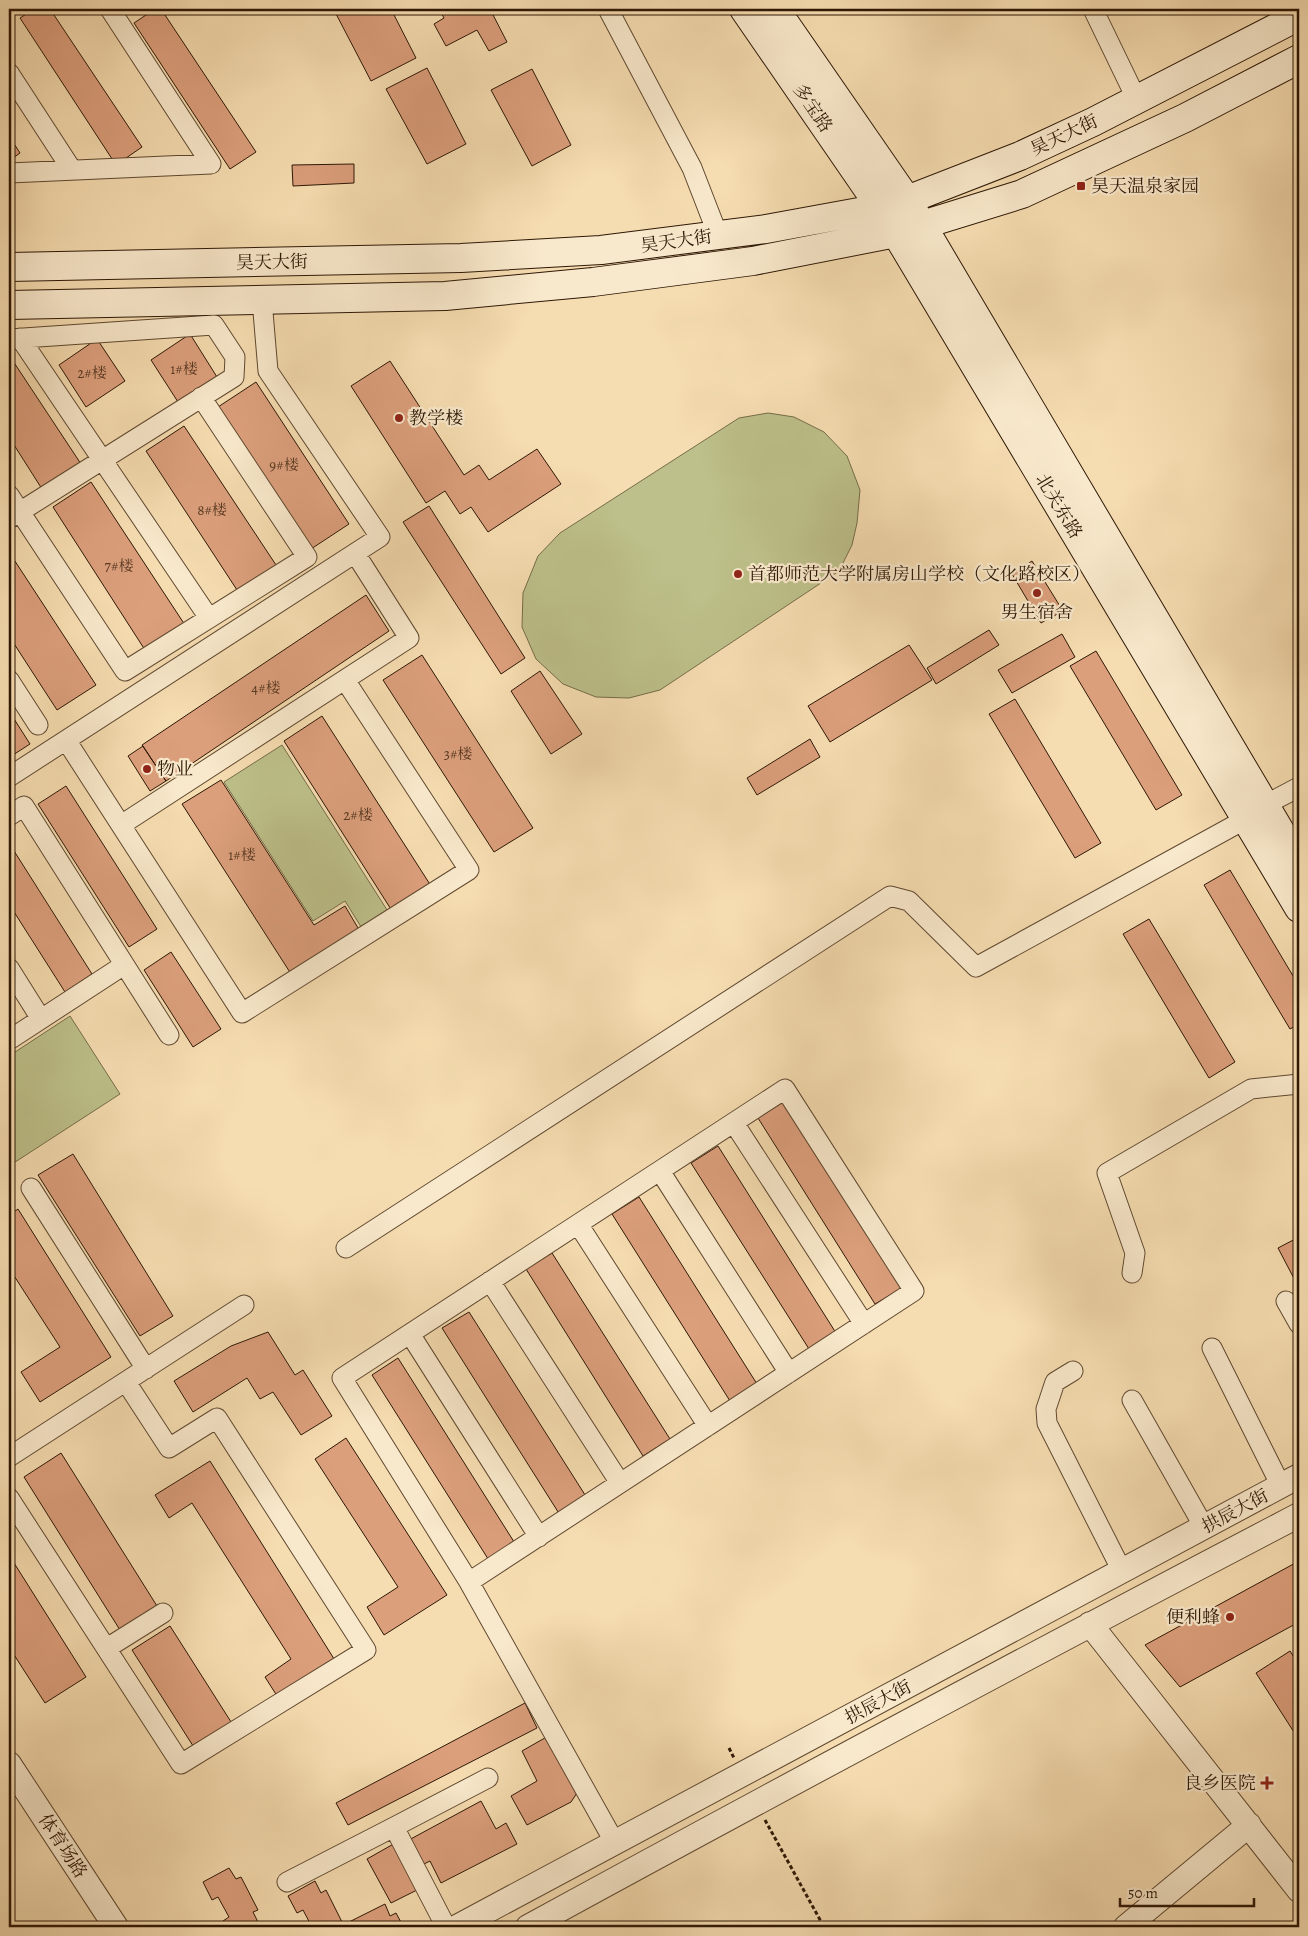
<svg xmlns="http://www.w3.org/2000/svg" width="1308" height="1936" viewBox="0 0 1308 1936" font-family="Alegreya,'Noto Serif SC',serif">
<rect width="100%" height="100%" fill="#f6ddb1"/>
<filter id="stains"><feTurbulence type="fractalNoise" baseFrequency=".004" numOctaves="4"/><feColorMatrix values="0 0 0 0 .2 0 0 0 0 .09 0 0 0 0 .02 0 0 0 .5 -.17"/></filter>
<radialGradient id="worn" r=".72"><stop offset=".6" stop-color="#630" stop-opacity="0"/><stop offset="1" stop-color="#630" stop-opacity=".3"/></radialGradient>
<path fill="#bdc08a" stroke="#756c48" d="M768 413 794 417 824 432 847 456 860 490 857 523 852 545 839 571 660 690 629 698 596 697 563 684 536 659 522 627 523 593 538 556 560 533 739 418Z
M282 745 389 913 363 930 345 901 313 921 224 782Z
M70 1016 120 1094 9 1166V1056Z"/>
<path fill="#dc9f7c" stroke="#2d1705" d="M34 9H50L142 147 116 165 20 18Z
M155 9H161L256 152 230 169 134 23Z
M324 9H391L416 58 371 81 334 10 327 13Z
M439 9H490L507 42 489 51 477 30 446 46 434 24 444 18Z
M427 68 466 144 427 164 386 89Z
M532 69 571 145 532 166 491 90Z
M9 136 20 153 9 161Z
M354 164V183L293 186 292 165Z
M190 334 217 377 178 402 151 360Z
M97 339 125 381 86 407 59 365Z
M9 355 81 464 42 489 9 437Z
M390 361 464 475 479 465 489 480 537 449 561 484 488 532 471 507 460 514 445 491 426 503 351 386Z
M256 382 349 524 311 549 218 407Z
M184 426 278 568 239 593 146 451Z
M91 482 185 625 145 650 53 507Z
M429 506 525 658 501 674 403 522Z
M9 552 96 685 57 710 9 636Z
M1032 561 1063 611 1041 623 1012 574Z
M366 595 389 631 166 781 142 745Z
M989 630 999 645 936 684 927 668Z
M1062 634 1075 657 1012 693 998 670Z
M909 645 932 680 830 742 808 706Z
M1096 651 1182 795 1156 810 1070 666Z
M422 655 533 828 494 852 383 680Z
M540 671 582 734 551 754 511 691Z
M1015 699 1101 843 1075 858 989 714Z
M9 711 30 744 13 755 9 748Z
M322 716 433 889 394 914 284 741Z
M810 739 820 757 757 795 747 778Z
M143 746 166 781 150 791 128 756Z
M221 780 314 925 345 906 361 933 293 977 182 804Z
M66 786 157 929 129 947 38 804Z
M9 843 92 974 65 992 9 904Z
M1230 870 1299 986V1024L1290 1029 1204 885Z
M1149 919 1235 1062 1209 1078 1123 934Z
M171 952 221 1029 193 1047 144 970Z
M785 1101 902 1288 875 1304 758 1118Z
M718 1146 836 1333 809 1349 691 1163Z
M73 1154 173 1316 140 1336 38 1175Z
M639 1197 757 1384 730 1401 612 1214Z
M18 1209 111 1357 40 1402 21 1372 60 1347 9 1268V1215Z
M1299 1237V1288L1278 1248Z
M552 1253 670 1439 643 1456 526 1269Z
M469 1312 587 1498 560 1515 442 1328Z
M268 1332 295 1375 303 1370 332 1416 301 1435 273 1392 260 1399 247 1378 193 1412 174 1381 231 1346Z
M398 1358 516 1545 490 1562 372 1375Z
M346 1438 447 1595 384 1635 367 1607 398 1587 315 1459Z
M61 1453 157 1606 120 1630 24 1477Z
M210 1461 336 1662 279 1699 265 1677 291 1659 192 1503 169 1518 155 1495Z
M9 1555 86 1677 45 1703 9 1647Z
M1299 1561V1622L1180 1687 1145 1645Z
M170 1626 233 1725 195 1749 132 1650Z
M1290 1651 1299 1665V1740L1256 1673Z
M525 1703 537 1728 348 1825 336 1803Z
M550 1735 579 1790 571 1802 527 1825 511 1796 537 1781 522 1751Z
M481 1801 496 1829 506 1823 517 1844 441 1883 430 1861 420 1866 407 1841Z
M397 1842 421 1888 391 1903 367 1859Z
M229 1868 236 1879 241 1877 258 1910 253 1912 260 1926 257 1927H227L223 1921 229 1917 218 1897 212 1900 203 1882Z
M315 1881 321 1893 326 1890 343 1924 338 1927H312L303 1910 297 1913 288 1896Z
M385 1904 390 1916 396 1913 403 1926 341 1927V1926Z
M1146 1910 1159 1927H1124Z"/>
<g fill="none" stroke-linecap="round" stroke-linejoin="round">
<defs>
<path id="minor" d="M608 9 692 168 718 235
M1093 9 1137 100
M9 73 72 170
M9 173 211 164 110 9
M20 338 209 618
M9 339 214 325 235 357 234 377 10 518
M9 495 125 671 307 557 201 397
M9 680 38 725
M66 740 242 1013 469 870 345 680
M9 777 380 537 268 371 262 300
M1265 805 1299 787
M9 816 24 806 169 1035
M121 825 409 638 355 553
M9 968 41 1019
M9 1040 124 965
M734 1123 864 1324
M660 1171 789 1373
M31 1188 146 1369
M578 1224 708 1426
M346 1248 890 896 909 901 976 967 1246 819
M1132 1273 1135 1253 1107 1173 1251 1089 1299 1084
M490 1281 620 1483
M1286 1301 1299 1324
M410 1334 539 1537
M1212 1348 1281 1486
M1073 1371 1055 1382 1046 1409 1047 1423 1122 1571
M1132 1400 1204 1527
M9 1457 244 1305
M9 1498 181 1764 366 1650 217 1418 169 1448 126 1382
M469 1582 914 1291 785 1089 342 1378 469 1582 615 1843
M107 1648 163 1613
M394 1827 488 1778
M287 1882 394 1827 446 1927"/>
<path id="tertiary" d="M1090 1624 1299 1890
M9 1764 116 1927
M457 1927 1299 1476
M528 1927C784 1787 1041 1650 1299 1515
M1126 1927 1249 1825"/>
<path id="secondary" d="M744 9 881 208 1299 908
M775 9 907 200 1299 863
M9 267 461 258 601 250 766 229 881 208 907 200 1020 156 1093 122 1299 16
M9 305 445 296 593 282 753 261 896 233 1022 194 1185 118 1299 59"/>
</defs>
<use href="#minor" stroke="#5f4830" stroke-width="21"/>
<use href="#tertiary" stroke="#5f4830" stroke-width="26"/>
<use href="#secondary" stroke="#2d1705" stroke-width="30"/>
<path stroke="#2d1705" stroke-width="3" stroke-dasharray="4 2.5" stroke-linecap="butt" d="M729 1748 734 1758
M765 1820 824 1927"/>
<use href="#minor" stroke="#f9e9cc" stroke-width="19"/>
<use href="#tertiary" stroke="#f9e9cc" stroke-width="24"/>
<use href="#secondary" stroke="#f9e9cc" stroke-width="28"/>
</g>
<g fill="#8f2418" stroke="#f9e9cc" stroke-width="2">
<rect x="1076" y="181" width="10" height="10" rx="2.5"/>
<circle cx="399" cy="418" r="5"/>
<circle cx="738" cy="574" r="5"/>
<circle cx="1037" cy="593" r="5"/>
<circle cx="147" cy="769" r="5"/>
<circle cx="1230" cy="1617" r="5"/>
<path d="M1264.5 1775.5h5v5h5v5h-5v5h-5v-5h-5v-5h5z"/>
</g>
<g text-anchor="middle" stroke-width="4.5" stroke-linejoin="round" paint-order="stroke">
<g font-size="15" fill="#593923">
<text x="184" y="374">1#楼</text>
<text x="92" y="378">2#楼</text>
<text x="284" y="470">9#楼</text>
<text x="212" y="515">8#楼</text>
<text x="119" y="571">7#楼</text>
<text x="266" y="693">4#楼</text>
<text x="458" y="759">3#楼</text>
<text x="358" y="820">2#楼</text>
<text x="242" y="860">1#楼</text>
</g>
<g font-size="18" fill="#2d1705" stroke="#f9e9cc">
<text transform="translate(813 108) rotate(56)" y="6">多宝路</text>
<text transform="translate(1064 135) rotate(-25)" y="6">昊天大街</text>
<text transform="translate(676 241) rotate(-8)" y="6">昊天大街</text>
<text transform="translate(272 262) rotate(-1)" y="6">昊天大街</text>
<text transform="translate(1059 506) rotate(59)" y="6">北关东路</text>
<text transform="translate(1235 1511) rotate(-28)" y="6">拱辰大街</text>
<text transform="translate(878 1702) rotate(-28)" y="6">拱辰大街</text>
<text transform="translate(63 1846) rotate(57)" y="6">体育场路</text>
</g>
<g font-size="18" fill="#2d1705" stroke="#f9e9cc" text-anchor="start">
<text x="1091" y="192">昊天温泉家园</text>
<text x="409" y="424">教学楼</text>
<text x="748" y="580">首都师范大学附属房山学校（文化路校区）</text>
<text x="1037" y="618" text-anchor="middle">男生宿舍</text>
<text x="157" y="775">物业</text>
<text x="1220" y="1623" text-anchor="end">便利蜂</text>
<text x="1256" y="1789" text-anchor="end">良乡医院</text>
</g>
</g>
<rect width="1308" height="1936" fill="none" stroke="#f6ddb1" stroke-width="30"/>
<rect x="10" y="10" width="1288" height="1916" fill="none" stroke="#2d1705" stroke-width="2.5"/>
<rect x="15" y="15" width="1278" height="1906" fill="none" stroke="#2d1705"/>
<path d="M1120 1898v8h134v-8" fill="none" stroke="#2d1705" stroke-width="2.5"/>
<text x="1128" y="1898" font-size="15" fill="#2d1705" stroke="#f9e9cc" stroke-width="4" paint-order="stroke">50 m</text>
<rect width="100%" height="100%" filter="url(#stains)"/>
<rect width="100%" height="100%" fill="url(#worn)"/>
</svg>
